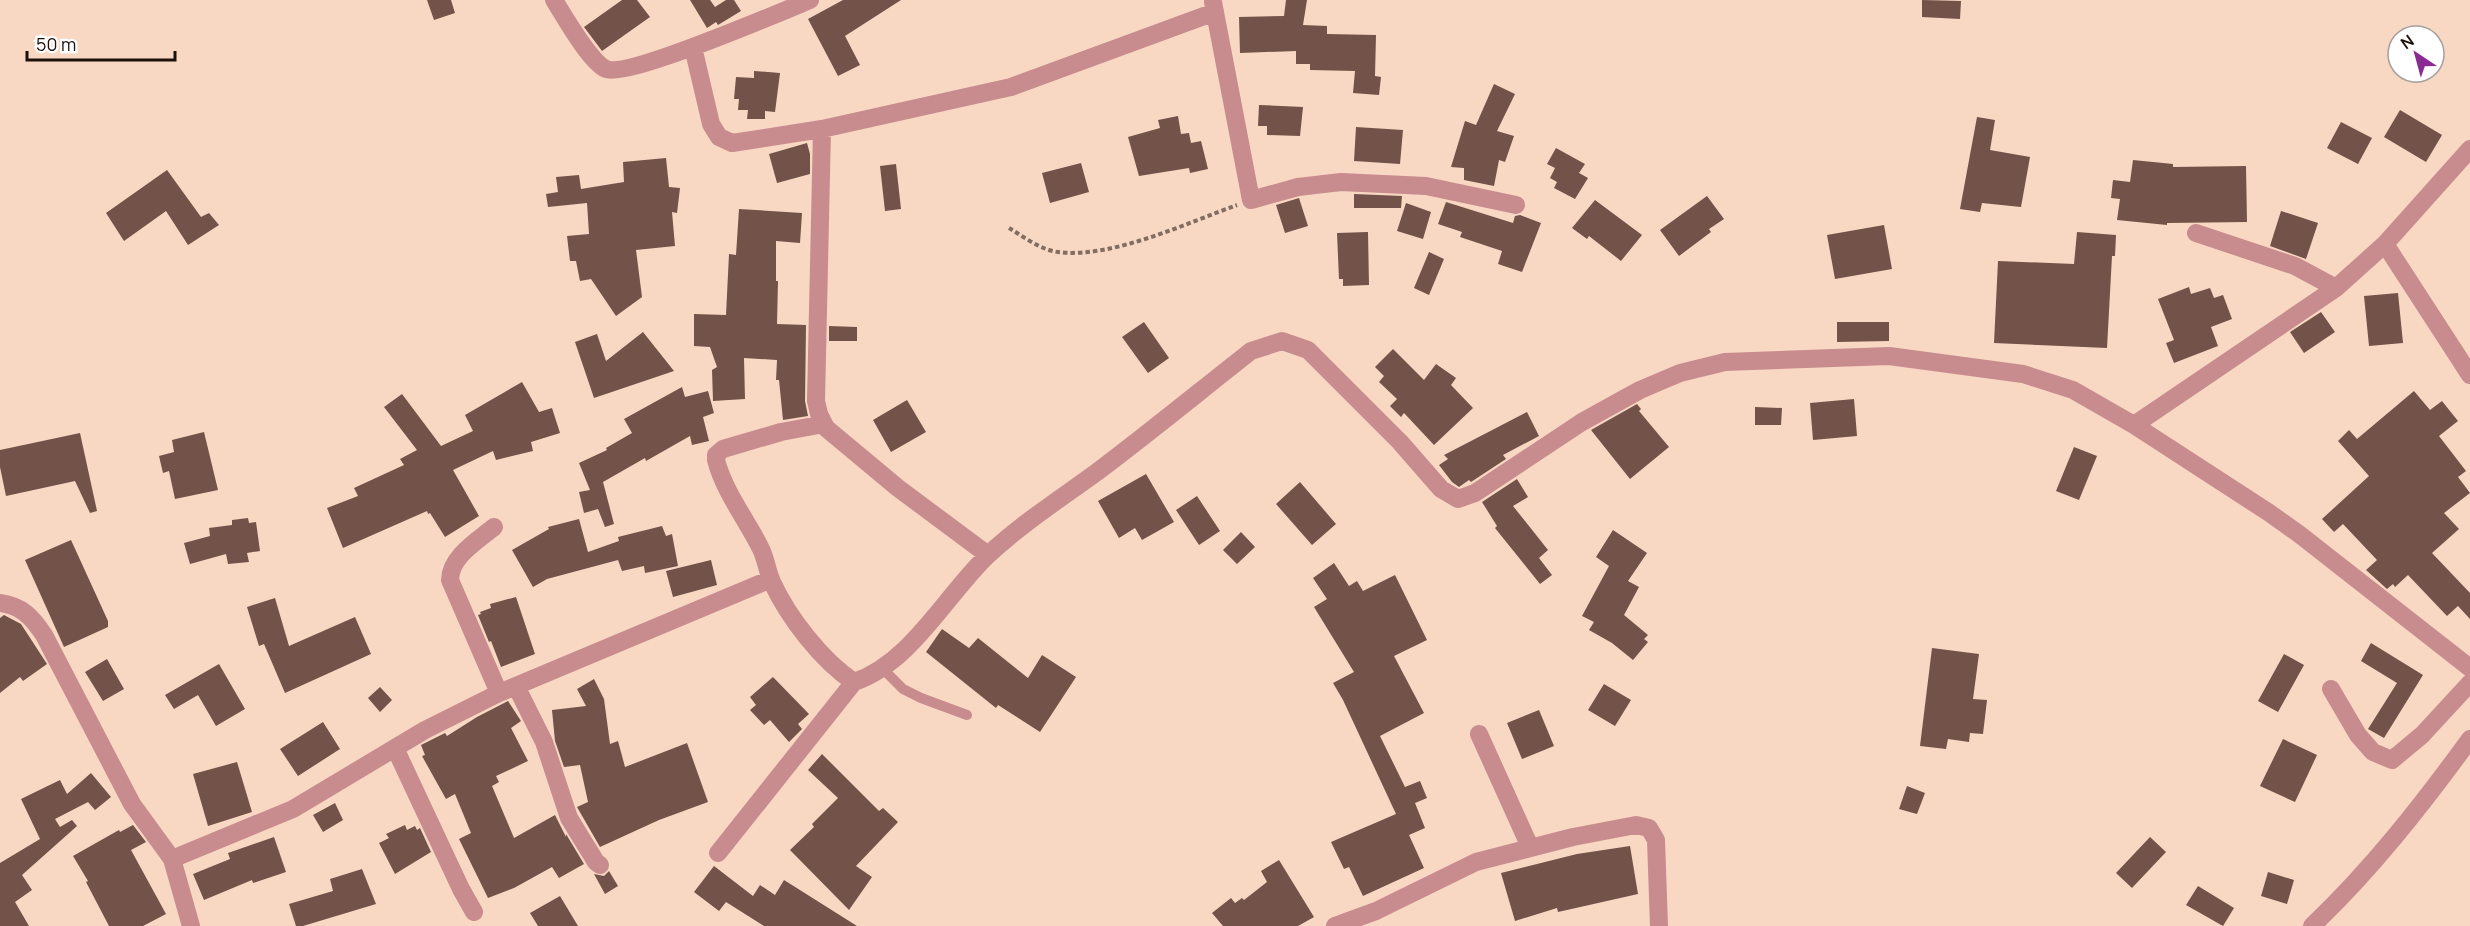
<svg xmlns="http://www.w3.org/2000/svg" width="2470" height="926" viewBox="0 0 2470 926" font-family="Manrope,sans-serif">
<rect width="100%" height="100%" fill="#f8d7c3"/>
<path fill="#725249" d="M427 0H451L455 13 434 20Z
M622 0H637L650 17 602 51 584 27Z
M690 0H710L715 7 726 0H734L741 11 718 25 716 22 707 28Z
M843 0H901L845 36 860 65 838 76 808 19Z
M1286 0H1307L1303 25 1327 26V34L1376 35 1375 76 1381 77 1379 95 1353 93 1355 71 1310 70V64H1296V51L1240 53 1239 17 1284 16Z
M1922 0 1961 1 1960 19 1922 17Z
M754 71 780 73 775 112 765 111V119H747L748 110H738L739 99H734L736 77 754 78Z
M1494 84 1515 94 1497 131 1514 136 1505 162 1499 160 1494 186 1464 180V168L1451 167 1465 121 1476 125Z
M1259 105 1303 107 1300 136 1267 135V126H1258Z
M2400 110 2442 135 2426 162 2384 137Z
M1178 116 1181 134 1189 133 1191 143 1201 141 1208 169 1190 173 1189 168 1139 176 1128 137 1160 128 1158 120Z
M1977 117 1995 120 1990 150 2030 157 2021 207 1982 203 1980 212 1960 209Z
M2341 122 2372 138 2358 164 2327 148Z
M1356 127 1403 130 1400 164 1354 161Z
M807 143 810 154V174L777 183 769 154Z
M1556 148 1585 164 1579 173 1588 178 1575 199 1554 188 1557 182 1550 178 1555 168 1547 164Z
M666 158 669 187 680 188 677 213 672 212 675 246 636 250 642 297 616 316 591 279 580 281 576 261H570L567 236 589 234 587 203 548 207 546 194 558 192 556 177 579 175 581 189 624 182 623 162Z
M2133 160 2173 164V167L2246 166 2247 222 2167 223V225L2117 220 2120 199 2111 198 2113 180 2130 182Z
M1081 163 1089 192 1050 203 1042 173Z
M896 164 901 209 885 211 880 166Z
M167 170 201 217 209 213 219 225 188 245 166 211 124 241 106 213Z
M1354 194 1402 196 1401 208H1354Z
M1707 196 1724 219 1709 229 1711 232 1679 256 1660 230Z
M1299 198 1308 226 1285 233 1276 205Z
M1595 200 1642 235 1621 261 1589 236 1587 239 1572 228Z
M1446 202 1513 223 1515 216 1520 215 1541 223 1522 272 1498 264 1502 251 1460 237 1462 232 1438 224Z
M1406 203 1431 212 1423 239 1397 231Z
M739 209 802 213 800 243 776 241V281H778L777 324 806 325 805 401 808 416 783 420 779 380H776L777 360 744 358 745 399 713 401 712 370 717 367 710 347 694 346V314L726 315 729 254 736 255Z
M2281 211 2318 223 2306 259 2270 246Z
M1884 225 1892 269 1835 279 1827 235Z
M1368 232 1369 285 1343 286V279H1339L1337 233Z
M2077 232 2116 235 2115 256H2112L2107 348 1994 343 1998 261 2074 264Z
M1429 252 1444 259 1429 295 1414 288Z
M2189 287 2191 294 2210 288 2214 298 2223 295 2232 319 2211 327 2218 346 2174 363 2166 343 2174 340 2158 299Z
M2398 293 2403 343 2369 346 2364 296Z
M2321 312 2335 332 2304 353 2290 332Z
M1144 322 1169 358 1148 373 1122 337Z
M1837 322H1889V341L1837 342Z
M829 326 857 327V341H829Z
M643 332 674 371 594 398 575 342 597 334 606 361Z
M1393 349 1424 380 1436 364 1456 378 1451 385 1473 408 1434 445 1404 413 1401 417 1390 406 1397 399 1379 382 1384 376 1375 367Z
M522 382 539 412 552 408 560 433 531 442 533 451 496 460 493 451 453 470 479 516 445 537 430 513 428 514 427 511 343 548 327 508 358 496 354 488 404 465 400 459 417 450 384 407 402 394 441 446 473 431 465 415Z
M682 387 685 397 708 391 714 413 703 417 709 441 692 445 690 436 646 461 645 458 603 482 614 524 605 527 598 509 584 513 579 492 590 490 579 463 607 450 606 448 632 433 624 419Z
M2414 391 2430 410 2442 401 2458 421 2439 436 2466 471 2458 477 2470 493 2444 513 2459 529 2432 553 2470 593V619L2458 606 2447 616 2408 575 2395 587 2393 584 2387 589 2366 570 2377 560 2343 524 2334 532 2322 519 2369 476 2338 441 2349 430 2357 439Z
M1854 399 1857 436 1813 440 1810 403Z
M907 400 926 432 891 452 873 420Z
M1637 404 1641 409 1639 411 1669 447 1630 479 1591 430Z
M1755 407 1782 408 1781 425H1755Z
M1527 412 1539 436 1503 455 1506 459 1471 482 1469 480 1459 487 1452 482 1439 465 1448 459 1444 455Z
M204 432 218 490 175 499 169 471 163 473 159 456 174 452 172 440Z
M80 433 97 511 90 513 75 481 6 496 0 467V450Z
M2074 447 2097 456 2079 500 2056 491Z
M1146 474 1174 522 1142 540 1135 528 1119 538 1098 501Z
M1517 479 1528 497 1513 506 1548 550 1539 558 1552 575 1540 584 1495 528 1497 526 1482 502Z
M1300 482 1336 524 1312 545 1276 504Z
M1197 496 1220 531 1199 545 1176 510Z
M248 518 249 523 256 522 260 551 247 553 249 562 228 564 226 554 190 564 184 543 210 536 209 528 232 525V520Z
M579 519 588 552 619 541 618 537 662 526 666 536 672 534 678 566 645 573 644 566 622 571 618 560 547 579 533 587 512 550 549 529 548 527Z
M1613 530 1647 553 1628 581 1639 587 1624 615 1648 635 1644 639 1648 642 1633 660 1612 643 1589 630 1594 622 1582 616 1609 566 1596 557Z
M1241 532 1255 547 1237 564 1223 550Z
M71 540 108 621V627L64 647 25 560Z
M711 560 717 585 673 597 666 571Z
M1334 563 1349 586 1357 581 1363 591 1395 575 1427 640 1394 656 1424 713 1380 736 1405 787 1420 781 1427 798 1415 803 1425 828 1409 835 1424 868 1363 896 1349 867 1344 869 1331 842 1396 814 1343 700 1333 683 1354 672 1314 607 1327 599 1313 578Z
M516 597 535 654 501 667 491 641 489 642 478 615 481 614 480 612 491 608 490 604Z
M275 598 289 646 355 617 371 654 285 693 264 644 259 646 247 607Z
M4 615 21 624 47 664 23 681 20 677 0 693V618Z
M942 629 969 648 978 638 1028 678 1042 655 1076 677 1040 732 998 705 996 708 926 652Z
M2371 643 2423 675 2384 738 2368 729 2397 683 2361 661Z
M1932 648 1979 654 1973 699 1987 700 1983 734 1970 733 1969 742 1948 739 1946 749 1920 746Z
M2284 654 2304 665 2278 712 2258 701Z
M107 659 124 689 103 701 85 672Z
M219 664 245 709 216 726 198 695 174 709 165 695Z
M773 677 809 714 798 724 802 729 789 742 770 720 764 725 750 710 756 705 750 697Z
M594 679 604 699 610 744 618 741 625 767 687 743 708 802 659 820 600 847 577 807 588 802 580 765 564 767 555 741 552 710 586 706 577 689Z
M1604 684 1631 700 1615 726 1588 710Z
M380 687 392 700 380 712 368 698Z
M508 701 521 721 511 728 528 761 496 776 499 782 492 786 514 838 555 815 566 837V834L584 864 559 878 552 867 514 888 488 898 459 839 471 833 455 794 446 799 422 756 425 755 421 745 445 733 447 736 477 717Z
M1539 710 1554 746 1522 759 1507 723Z
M323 722 340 749 298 776 280 749Z
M2283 739 2317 755 2295 802 2260 786Z
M822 754 879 811 883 808 898 822 856 866 872 877 849 910 790 850 814 827 812 824 838 798 808 770Z
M237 762 252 812 208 826 193 774Z
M91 773 111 797 95 810 88 802 55 819 60 827 72 820 77 826 22 875 32 890 15 902 29 926H0V863L40 839 21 799 60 780 67 794Z
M1907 786 1925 793 1917 814 1899 809Z
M335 803 343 820 323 832 313 815Z
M133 825 146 842 131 850 166 914 143 926H109L86 882 88 881 73 856 119 830 120 832Z
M405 825 407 830 415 826 417 830 420 828 431 852 395 874 379 843 389 838 386 834Z
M274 837 286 872 253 883 252 880 204 900 193 874 230 859 228 853Z
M2150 837 2166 852 2132 888 2116 873Z
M1630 846 1638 894 1558 912 1557 908 1515 921 1501 873 1577 854Z
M1279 860 1314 917 1298 926H1223L1212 913 1231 898 1235 903 1242 898 1244 900 1267 882 1261 871Z
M714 866 753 896 760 885 775 895 784 880 857 926H764L726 902 719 911 694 892Z
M362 869 376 904 303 926H296L289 904 333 891 330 879Z
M609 871 618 886 605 894 594 874 604 876Z
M2268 872 2294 880 2287 904 2261 896Z
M2198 886 2234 908 2223 926 2186 905Z
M560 896 578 926H538L530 913Z"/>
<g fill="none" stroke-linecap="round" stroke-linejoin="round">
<path stroke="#826d60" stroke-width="4" stroke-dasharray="4.5 3" stroke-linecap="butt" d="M1009 228C1024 237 1041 250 1058 252 1111 259 1187 223 1237 205"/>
<path stroke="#c88c8f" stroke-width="10" d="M882 668 903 689 921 698 967 715"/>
<path stroke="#c88c8f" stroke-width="18" d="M554 0C564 16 590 62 606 69 627 78 781 12 810 0
M1213 2 1251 200 1298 187 1341 182 1426 186 1516 205
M693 47 711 124 719 137 732 143 822 129 1011 87 1215 12
M822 129 816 401 819 414 826 428 898 488 988 555
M2196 233 2295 266 2336 288
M2385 244 2470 375
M824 424 781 432 723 449 716 455V460C724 491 746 519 760 547 766 558 767 571 772 582 788 617 822 661 854 682 911 663 946 595 988 555 1021 524 1060 499 1097 472 1149 433 1200 391 1251 351L1282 341 1308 350 1400 442 1441 489 1458 499 1475 493 1582 422 1640 390 1680 373 1725 362 1889 356 2023 374 2073 390 2134 425 2268 512 2299 534 2470 668
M2134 425 2336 288 2385 244 2470 149
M494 527C477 541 450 557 450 580L499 693
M0 603C22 606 32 617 44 635L132 804 172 859 191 926
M516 686 544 742 569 818 596 862 600 865
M2331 689 2358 735 2373 752 2392 760 2422 735 2470 683
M1479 734 1530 847
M395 748 461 889 474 912
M718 853 854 682
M172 859 293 809 425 730 499 693 771 579
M1335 926 1376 911 1476 862 1573 837 1636 825 1649 828 1656 840 1659 926
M2312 926C2371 870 2422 805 2470 739"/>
</g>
<g transform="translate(2416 54) rotate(324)"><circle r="28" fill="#ffffff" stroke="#a5a09d" stroke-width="1.5"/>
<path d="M0-4.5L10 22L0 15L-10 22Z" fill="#8a2a93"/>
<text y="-9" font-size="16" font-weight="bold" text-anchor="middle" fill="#1d120b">N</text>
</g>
<path d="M27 51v9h148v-9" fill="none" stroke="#1d120b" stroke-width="3"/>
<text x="36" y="51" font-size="18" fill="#1d120b" stroke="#ffffff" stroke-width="4.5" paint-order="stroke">50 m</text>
</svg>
